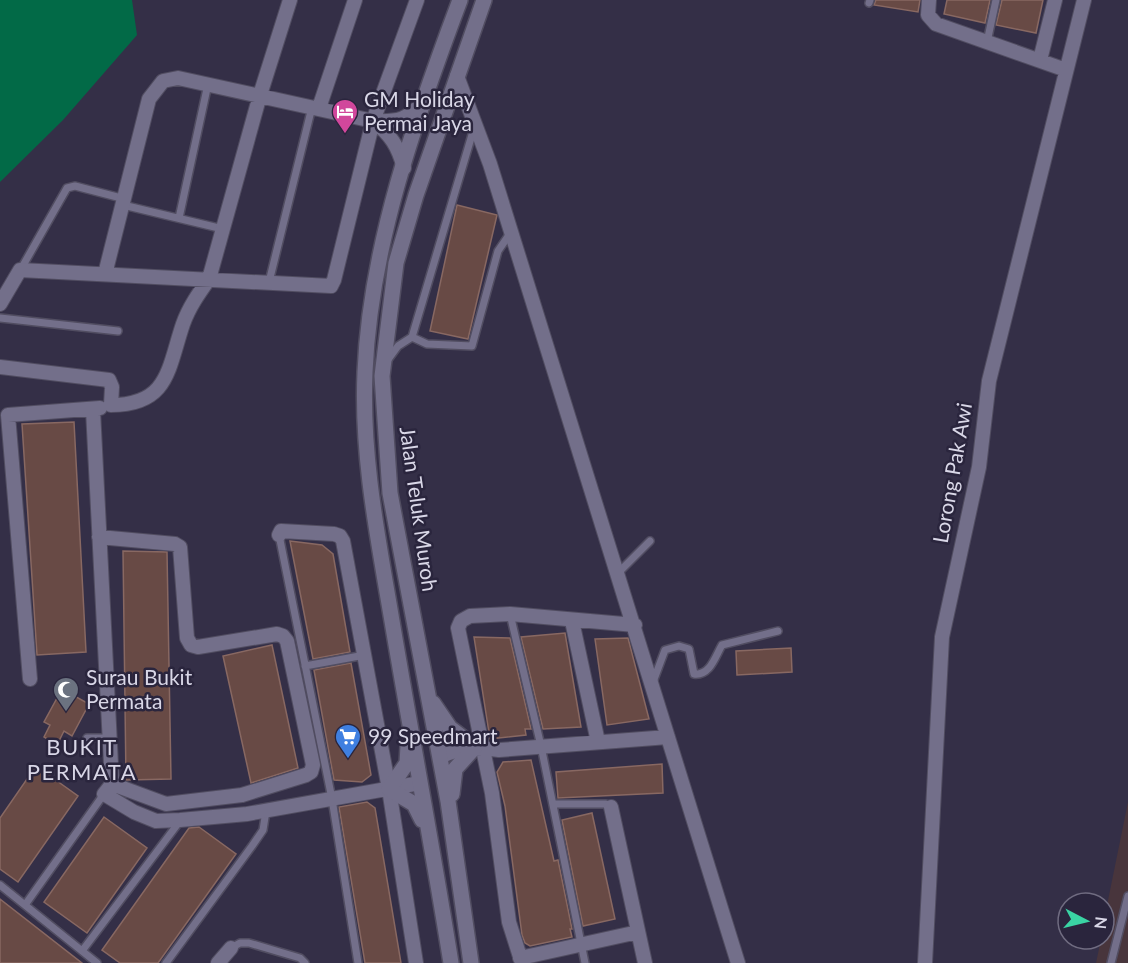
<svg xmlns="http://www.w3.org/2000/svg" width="1128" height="963" viewBox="0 0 1128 963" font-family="Lato,sans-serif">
<rect width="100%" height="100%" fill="#342f47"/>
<path fill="#48353c" d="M1128 802V963H1096L1101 939H1104V920Z"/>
<path fill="#026a47" d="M0 0H132L137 35 63 120 0 182Z"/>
<path fill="#684a45" stroke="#886862" stroke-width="1.5" d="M876 0H920L918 12 874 5Z
M947 0H990L985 23 944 14Z
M1002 0H1043L1036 33 996 25Z
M457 205 497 215 468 339 430 331Z
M74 422 86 652 37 655 22 424Z
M290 541 322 545 333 554 350 652 313 659Z
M123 551 167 552 171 779 126 780Z
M565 633 581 727 543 729 521 637Z
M474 637 510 638 531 729H525L526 735 490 739Z
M628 638 649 719 607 725 595 639Z
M272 645 298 768 251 783 223 656Z
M791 648 792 672 737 675 736 651Z
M351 663 371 775 362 782 334 780 314 670Z
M62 689 89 704 72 736 64 731 57 745 44 737 50 725 44 722Z
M531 760 554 861 558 860 572 929H570L572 937 530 946 525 943 522 935 505 806 497 772 503 762Z
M662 764 663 793 558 798 556 772Z
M36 766 78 796 18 882 0 869V818Z
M367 802 375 808 401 963H365L339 807Z
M592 813 615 919 583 926 562 820Z
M104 817 147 848 87 933 44 902Z
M199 827 236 854 158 963H120L102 950 189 828Z
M0 899 82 963H0Z"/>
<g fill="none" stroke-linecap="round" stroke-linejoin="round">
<defs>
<path id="lane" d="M869 3 870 0
M987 42 996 0
M123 205 223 229
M179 218 208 84
M21 269 67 188 75 186 125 199
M269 282 312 107
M0 318 118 331
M412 337 427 344 472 346 498 251 511 232
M387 361 398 346 412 337 474 128
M279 535 332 799 358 963
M617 574 650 541
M510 614 541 746 585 963
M305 666 365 655
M653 682 665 650 679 646 689 649 694 674C710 676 715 657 722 645L778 631
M87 738H109
M553 804H606L611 807
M0 885 97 963
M25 905 104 794
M231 948 240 943H249L300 958 305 963
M82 951 180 821
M166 963 252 846 263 830 266 811
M1111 963 1128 896"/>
<path id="street" d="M929 0 928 15 936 24 1066 70
M1040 60 1055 0
M457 76 490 164 738 963
M319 108 355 0
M373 121C391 135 398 146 404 168
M105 274 149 99 163 81 178 78 373 121C401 122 405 120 425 101
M0 304 20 270 331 286 334 280 373 121 417 0
M0 367 109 380 112 387 111 405C169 405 168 368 183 324 189 307 199 293 209 279L260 95 290 0
M93 410 112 784 104 794 134 812 156 821 180 820 247 814 420 783
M279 535 281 531 334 534 340 536 343 541 389 789 416 963
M99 537 175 544 180 547 187 638 191 645 198 647 277 634 283 636 287 641 313 765 311 772 306 775 242 795 166 804 112 784
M572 621 598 742
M30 679 8 415 100 408
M440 757C460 747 477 747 499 750L668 737
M611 807 645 963
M520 958 638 932
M218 963 231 948
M522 963 509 922 492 793 458 628 461 621 470 616 510 614 635 625
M925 963 942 637 979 467 989 381 1084 0"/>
<path id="secondary" d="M433 703 450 728 475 747 455 769 452 794
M408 746 407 763 389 789 414 804 422 820
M451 963C433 851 412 739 393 627 379 543 361 458 365 372 370 246 416 117 460 0
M471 963 448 801 390 493 382 376 396 263 416 195 484 0"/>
</defs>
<use href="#lane" stroke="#514d61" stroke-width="10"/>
<use href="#street" stroke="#514d61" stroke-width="16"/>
<use href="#secondary" stroke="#514d61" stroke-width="18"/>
<use href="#lane" stroke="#736f8a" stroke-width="7"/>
<use href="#street" stroke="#736f8a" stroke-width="14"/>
<use href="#secondary" stroke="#736f8a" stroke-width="15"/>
</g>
<defs>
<symbol id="hotel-pin" viewBox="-11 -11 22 30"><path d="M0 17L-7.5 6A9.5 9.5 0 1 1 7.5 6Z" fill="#d1479c" stroke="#2a253d"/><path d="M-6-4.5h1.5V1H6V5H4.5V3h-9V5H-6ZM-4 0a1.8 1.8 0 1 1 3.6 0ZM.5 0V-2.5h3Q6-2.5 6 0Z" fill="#fff"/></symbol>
<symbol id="mosque-pin" viewBox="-11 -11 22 30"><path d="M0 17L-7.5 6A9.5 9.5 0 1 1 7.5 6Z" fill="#6b7280" stroke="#2a253d"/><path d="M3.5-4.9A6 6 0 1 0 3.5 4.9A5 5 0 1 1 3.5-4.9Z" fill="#fff"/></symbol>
<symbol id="supermarket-pin" viewBox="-11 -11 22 30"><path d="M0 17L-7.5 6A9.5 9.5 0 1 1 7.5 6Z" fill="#3f7fe0" stroke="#2a253d"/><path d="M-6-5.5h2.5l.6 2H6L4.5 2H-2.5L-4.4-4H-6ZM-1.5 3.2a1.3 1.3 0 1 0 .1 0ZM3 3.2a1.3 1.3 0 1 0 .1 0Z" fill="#fff"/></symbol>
</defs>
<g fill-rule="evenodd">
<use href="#hotel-pin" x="330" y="97" width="30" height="40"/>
<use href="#mosque-pin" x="51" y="675" width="30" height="40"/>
<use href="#supermarket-pin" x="333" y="722" width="30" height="40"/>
</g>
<g text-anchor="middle" stroke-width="5" stroke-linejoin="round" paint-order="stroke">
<g font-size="21" fill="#d9d7e7" stroke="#2a253d" text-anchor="start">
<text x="364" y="107">GM Holiday<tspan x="364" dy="24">Permai Jaya</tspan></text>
<text x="86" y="685">Surau Bukit<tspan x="86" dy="24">Permata</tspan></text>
<text x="368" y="744">99 Speedmart</text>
</g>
<g font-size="21" fill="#d9d7e7" stroke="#2a253d">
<text transform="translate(953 473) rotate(-80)" y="7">Lorong Pak Awi</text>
<text transform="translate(418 509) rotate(82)" y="7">Jalan Teluk Muroh</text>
</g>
<g font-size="22" letter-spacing="1.5" fill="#d9d7e7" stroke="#2a253d">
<text x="82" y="755">BUKIT<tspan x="82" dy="25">PERMATA</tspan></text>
</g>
</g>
<g transform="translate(1086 921) rotate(97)"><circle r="28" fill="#2a253d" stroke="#706c81" stroke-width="1.5"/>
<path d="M0-4.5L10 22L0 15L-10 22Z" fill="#3ad4a4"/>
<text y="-9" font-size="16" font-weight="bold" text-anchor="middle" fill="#d9d7e7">N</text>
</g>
</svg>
